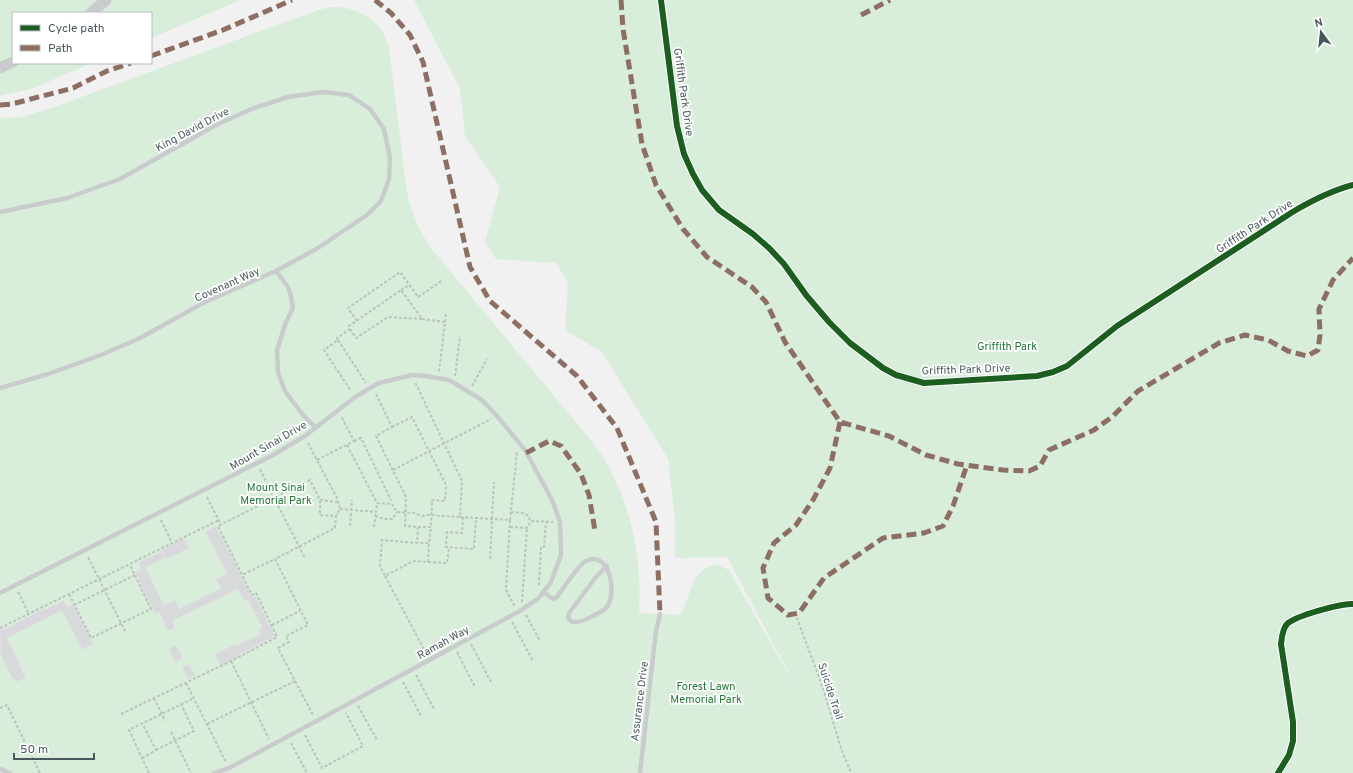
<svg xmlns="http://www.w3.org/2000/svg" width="1353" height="773" viewBox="0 0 1353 773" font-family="Overpass,sans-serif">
<rect width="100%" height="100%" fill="#f1f1f1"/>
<path fill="#d8eedb" d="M0 0H241L151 38V13H13V63H92L31 89 0 96Z
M414 0H1353V773H0V118L21 117 57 106 318 10C323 9 328 7 333 7 352 6 372 16 383 32 385 36 387 42 389 47L405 178 409 201 418 227 431 248 584 432C591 441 597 448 603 457 632 505 642 557 639 613L681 615 694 580 704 569 715 564 729 570 799 692 727 557 675 558V521L668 459 602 352 565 330 568 283 556 263 496 259 485 242 500 187 465 136 460 89Z"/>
<path fill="#d7d9da" stroke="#e3e3e4" d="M216 526 252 597 255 596 275 636 240 654 241 656 221 666 215 654 235 644 236 646 261 634 258 630 262 628 248 600 245 602 238 589 172 621 175 627 168 631 159 612 155 614 135 573 146 568 164 605 175 600 179 609 221 588 216 579 227 574 205 531Z
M184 538 189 548 166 560 161 550Z
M162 551 165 558 142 570 138 563Z
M64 600 67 607 73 604 93 644 82 650 62 611 7 638 26 678 17 682 15 679 13 680 0 654V624L3 630 43 609 44 610Z
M176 645 183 658 175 662 169 649Z
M189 664 195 675 188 679 182 667Z"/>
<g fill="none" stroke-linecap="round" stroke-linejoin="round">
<path stroke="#bac4be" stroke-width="2" stroke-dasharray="3 2" stroke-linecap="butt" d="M401 290 409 285
M422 319 445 322 439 372
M357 321 348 308 400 272 418 297 443 280
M445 322 446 312
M350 329 356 338 388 317 422 319 401 290 349 326 350 329 337 338 338 340 324 350 351 391
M338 340 366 383
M455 376 460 336
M472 386 487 359
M376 394 392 427 376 436 406 497 405 526 418 527 417 543 382 540 380 566 385 576 413 561 428 562 429 543H417
M392 427 412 417 446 485 445 501 432 500 431 527
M354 441 361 438 391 500
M308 443 337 498 340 509 336 516
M347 445 377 503 392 504 397 512 414 513 422 516 429 515 460 517 462 481 415 382
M317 460 354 441 341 416
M260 469 274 498 310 480 320 500V515L336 516 335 528 275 559
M393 470 491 419
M207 497 221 525
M320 500 337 502
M340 509 376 512 377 503
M511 512 523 513 529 516 530 521 553 522
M375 516 384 519H392L397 512
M460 517 510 520 517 452
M463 517 462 533 447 532 446 547 474 549 476 518
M161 520 172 543
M510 520 506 590 515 607
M350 526 352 500
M374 527 376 512
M418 527H431L429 543
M510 527 526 528 529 526 530 521
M88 557 126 633
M490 559 494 482
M428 562 447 563 449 548
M385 576 426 653
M539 585 541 547H544L546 522
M18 592 29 614
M69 594 91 638 151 609 130 565
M522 602 527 527
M74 605 135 575
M795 613 823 688 841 748 851 773
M526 615 540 641
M512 622 533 661
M272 625 300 611
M0 628 219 520
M471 644 492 684
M457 652 475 687
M231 661 269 739
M416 675 434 709
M295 681 313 715
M403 682 421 716
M186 683 226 762
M154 698 165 721
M358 706 377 740
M0 708 7 705 40 773
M121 714 231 661 277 637 256 593 252 595 242 575
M207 724 295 681 278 648 289 642 286 636 308 625 275 559 242 575 218 526 274 498 305 558
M171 732 191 773
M305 735 322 768 363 746 346 713
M291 743 307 773
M156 750 194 731 181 704
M142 758 156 750 142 723
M149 773 129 730 194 698"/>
<path stroke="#c9cccd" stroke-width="4.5" d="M0 212 67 198 120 179 218 124 254 108 288 97 323 92 349 95 370 109 384 129 390 158 389 179 381 201 367 215 318 248 276 271 205 302 140 338 101 355 48 374 0 388
M276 271 288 287 291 296 293 308 286 322 277 350 278 373 285 391 303 415 316 428
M543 592 553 599 557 597C563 589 579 564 586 561 610 549 618 595 606 608 603 611 588 619 584 620 581 622 576 622 572 622L568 618 569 613 596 577 607 566
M0 593 273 455 305 436 355 397 379 383 412 375 425 376 449 380 482 400 497 416 525 450 552 500 560 522 561 555 551 582 538 599 518 612 272 745 229 768 214 773
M0 769 10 773
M640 773 656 631 660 614"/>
<path stroke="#c9cccd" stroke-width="11" d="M91 13 106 0
M0 68 13 62"/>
<path stroke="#8d6e63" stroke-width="5" stroke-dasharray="10 5" stroke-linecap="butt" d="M375 0 391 13 410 35 423 62 470 267 490 301 577 376 617 428 656 522 660 614
M621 0 623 29 642 144 656 185 683 229 707 257 752 287 766 302 785 342 840 422 889 436 926 455 958 464 1003 470 1029 471 1040 466 1049 450 1094 430 1112 417 1138 391 1219 343 1245 335 1268 340 1288 351 1307 356 1318 350 1320 335 1319 309 1333 280 1353 258
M861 15 890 0
M151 56 223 30 292 0
M0 105 12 104 73 88 107 71 131 63
M840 422 830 468 813 500 796 525 774 543 763 568 768 598 788 615 799 613 824 578 883 538 924 533 943 526 953 506 967 465
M526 453 549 441 561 446 581 474 589 495 595 531"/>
<defs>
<path id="cycleway" d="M661 0 677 126 684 154 693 174 702 190 719 210 753 234 769 248 784 264 806 295 829 322 850 343 883 368 896 375 924 383 1037 376 1053 372 1067 366 1117 326 1291 213C1311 201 1330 191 1353 185
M1278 773 1289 755 1293 741V722L1281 644C1282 637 1282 630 1287 624 1295 616 1342 603 1353 604"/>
</defs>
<use href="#cycleway" stroke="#fff" stroke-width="8"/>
<use href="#cycleway" stroke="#1b5e20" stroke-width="6"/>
</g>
<g text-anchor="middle" stroke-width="3.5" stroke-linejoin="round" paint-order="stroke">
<g font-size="11" fill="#4a585c" stroke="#fff">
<text transform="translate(684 92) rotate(82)" y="4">Griffith Park Drive</text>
<text transform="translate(192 129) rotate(-28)" y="4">King David Drive</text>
<text transform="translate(1254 226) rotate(-33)" y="4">Griffith Park Drive</text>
<text transform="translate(227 284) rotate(-24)" y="4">Covenant Way</text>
<text transform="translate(966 369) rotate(-2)" y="4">Griffith Park Drive</text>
<text transform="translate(268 445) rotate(-30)" y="4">Mount Sinai Drive</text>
<text transform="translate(443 642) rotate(-29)" y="4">Ramah Way</text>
<text transform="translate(831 691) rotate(72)" y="4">Suicide Trail</text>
<text transform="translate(639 701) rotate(-83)" y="4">Assurance Drive</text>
</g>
<g font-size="11" fill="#227637" stroke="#fff">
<text x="1007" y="350">Griffith Park</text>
<text x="276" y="491">Mount Sinai<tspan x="276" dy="13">Memorial Park</tspan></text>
<text x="706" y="690">Forest Lawn<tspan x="706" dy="13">Memorial Park</tspan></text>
</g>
</g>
<rect x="12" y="12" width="140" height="52" fill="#ffffff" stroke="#b7bcbe"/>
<rect x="20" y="25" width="20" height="6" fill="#1b5e20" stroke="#b7bcbe"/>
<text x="48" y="32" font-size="12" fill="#4a585c">Cycle path</text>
<rect x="20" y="45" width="20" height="6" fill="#8d6e63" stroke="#b7bcbe"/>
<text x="48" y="52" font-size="12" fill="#4a585c">Path</text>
<g transform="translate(1321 32) rotate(345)" stroke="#ffffff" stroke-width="3" paint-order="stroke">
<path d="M0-3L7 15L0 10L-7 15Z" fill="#4a585c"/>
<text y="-6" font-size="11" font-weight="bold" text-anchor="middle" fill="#4a585c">N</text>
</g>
<path d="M14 753v6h80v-6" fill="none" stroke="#4a585c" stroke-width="2"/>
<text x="20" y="753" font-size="12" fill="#4a585c" stroke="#ffffff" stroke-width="3" paint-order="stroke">50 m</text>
</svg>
